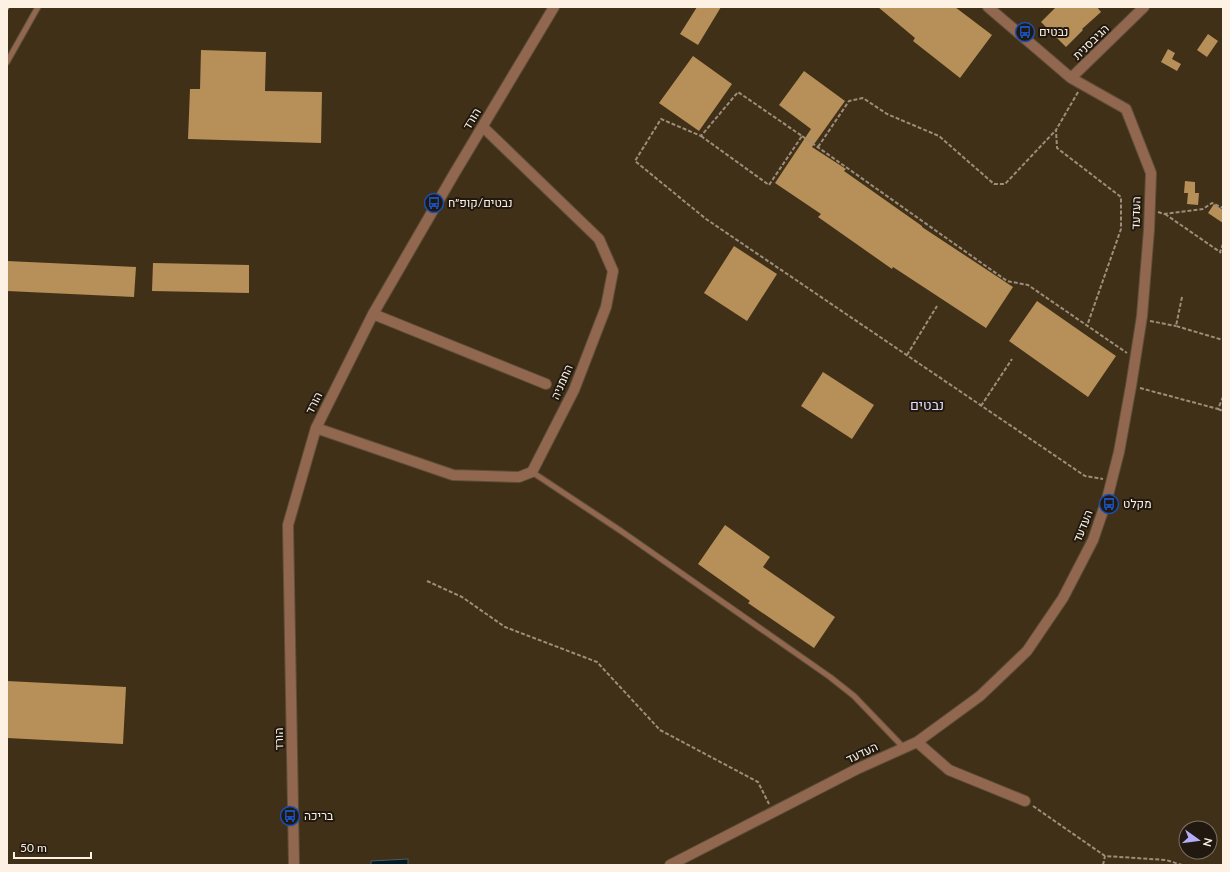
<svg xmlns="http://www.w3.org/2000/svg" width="1230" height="872" viewBox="0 0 1230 872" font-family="Lato,Heebo,sans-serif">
<rect width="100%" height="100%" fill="#413018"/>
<path fill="#051b25" stroke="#4f5b5e" d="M408 859V865H371V861Z"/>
<path fill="#b68f59" d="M697 7H721L698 45 680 34Z
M878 7H955L992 35 960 78 913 41 915 38Z
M1056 7H1097L1101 12 1082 29 1083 30 1066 47 1041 22Z
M1208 34 1218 41 1207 57 1197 50Z
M1168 49 1175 53 1172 59 1181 64 1177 71 1161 62Z
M201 50 266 52 265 91 322 92 321 143 188 139 190 89H200Z
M693 56 732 84 699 131 659 103Z
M804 71 845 101 812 147 846 169 844 171 922 226V227L1013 287 986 328 893 267 892 269 818 217 821 214 775 183 811 129 779 105Z
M1185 181 1195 182V193H1199L1198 205 1187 204 1188 193H1184Z
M1214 204 1223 210V223L1208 213Z
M734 246 777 274 747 321 704 293Z
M7 261 136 267 134 297 7 291Z
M153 263 249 265V293L152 291Z
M1037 301 1116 356 1088 397 1009 341Z
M823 372 874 405 852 439 801 406Z
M725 525 770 557 763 567 835 617 814 648 748 603 750 601 698 564Z
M7 681 126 687 123 744 7 738Z"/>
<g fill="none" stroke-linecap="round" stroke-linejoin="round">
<defs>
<path id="lane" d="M7 62 38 7
M532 472 621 531 830 677 854 696 904 748"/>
<path id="street" d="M1071 78 1144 7
M373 314 546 384
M316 428 453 475 519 477 532 472 574 390 606 307 613 271 599 239 483 127
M917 742 949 770 1025 801
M294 865 288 525 316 428 373 314 454 174 554 7
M670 865 857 769 917 742 980 696 1027 651 1063 598 1093 540 1107 499 1119 452 1131 386 1142 316 1149 230 1151 173 1126 109 1071 78 988 7"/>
</defs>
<use href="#lane" stroke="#5f4f38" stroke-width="7"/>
<use href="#street" stroke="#5f4f38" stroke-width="12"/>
<path stroke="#9c8e7b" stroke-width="2" stroke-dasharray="4 2" stroke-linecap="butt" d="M7 10 9 7
M1078 92 1056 130 1057 148 1121 197V229L1087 326
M701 136 769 185 802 136 738 92 701 136 661 119 635 161 706 219 1085 476 1103 479
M802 136 1007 281 1028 285 1127 353
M818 147 849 101 863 98 887 114 939 136 994 184H1005L1056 130
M1158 212 1164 214 1203 209 1212 203 1223 208
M1165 214 1220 252
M1223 244 1220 252 1223 255
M1182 297 1176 326 1223 340
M1150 321 1176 326
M907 355 937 306
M1140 388 1218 409 1223 397
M981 406 1012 359
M1218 409 1223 411
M427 581 462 597 505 627 597 662 660 730 758 782 769 804
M1033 806 1105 856 1166 860 1182 865
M1103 865 1105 856"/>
<use href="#lane" stroke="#92674f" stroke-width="5"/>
<use href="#street" stroke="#92674f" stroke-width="10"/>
</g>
<defs>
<symbol id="bus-ring" viewBox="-11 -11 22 22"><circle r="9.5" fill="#21190f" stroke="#1a4fb4" stroke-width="1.5"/><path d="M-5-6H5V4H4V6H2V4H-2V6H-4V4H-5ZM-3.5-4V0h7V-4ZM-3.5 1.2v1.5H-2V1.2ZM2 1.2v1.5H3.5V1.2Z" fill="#1a4fb4"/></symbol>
</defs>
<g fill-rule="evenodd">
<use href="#bus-ring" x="1014" y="21" width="22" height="22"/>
<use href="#bus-ring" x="423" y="192" width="22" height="22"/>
<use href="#bus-ring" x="1098" y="493" width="22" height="22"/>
<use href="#bus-ring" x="279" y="805" width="22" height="22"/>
</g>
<g text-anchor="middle" stroke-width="4" stroke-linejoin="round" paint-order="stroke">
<g font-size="12" fill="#fcf1e3" stroke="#21190f" text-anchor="start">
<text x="1039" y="36">נבטים</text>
<text x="448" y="207">נבטים/קופ״ח</text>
<text x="1123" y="508">מקלט</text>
<text x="304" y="820">בריכה</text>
</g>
<g font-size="12" fill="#fcf1e3" stroke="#21190f">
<text transform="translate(1091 42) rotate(-44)" y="4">הגיבסנית</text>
<text transform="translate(472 119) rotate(-59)" y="4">הורד</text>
<text transform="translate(1136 213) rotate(-88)" y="4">העדעד</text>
<text transform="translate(562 382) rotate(-66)" y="4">החמניה</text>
<text transform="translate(314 403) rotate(-63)" y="4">הורד</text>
<text transform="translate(1083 526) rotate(-68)" y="4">העדעד</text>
<text transform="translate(279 739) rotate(-91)" y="4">הורד</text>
<text transform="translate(862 753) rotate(-25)" y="4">העדעד</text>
</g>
<g font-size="14" fill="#deddfb" stroke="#21190f">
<text x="927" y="410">נבטים</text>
</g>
</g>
<rect width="1230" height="872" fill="none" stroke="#fcf1e3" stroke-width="16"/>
<g transform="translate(1198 840) rotate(104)"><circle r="19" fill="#21190f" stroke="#796f64"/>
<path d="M0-3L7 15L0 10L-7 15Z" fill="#b3adf9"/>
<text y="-6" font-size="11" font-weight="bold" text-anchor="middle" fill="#fcf1e3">N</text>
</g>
<path d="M14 852v6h77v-6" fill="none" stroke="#fcf1e3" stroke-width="2"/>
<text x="20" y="852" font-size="12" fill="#fcf1e3" stroke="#21190f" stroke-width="3" paint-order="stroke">50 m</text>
</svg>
